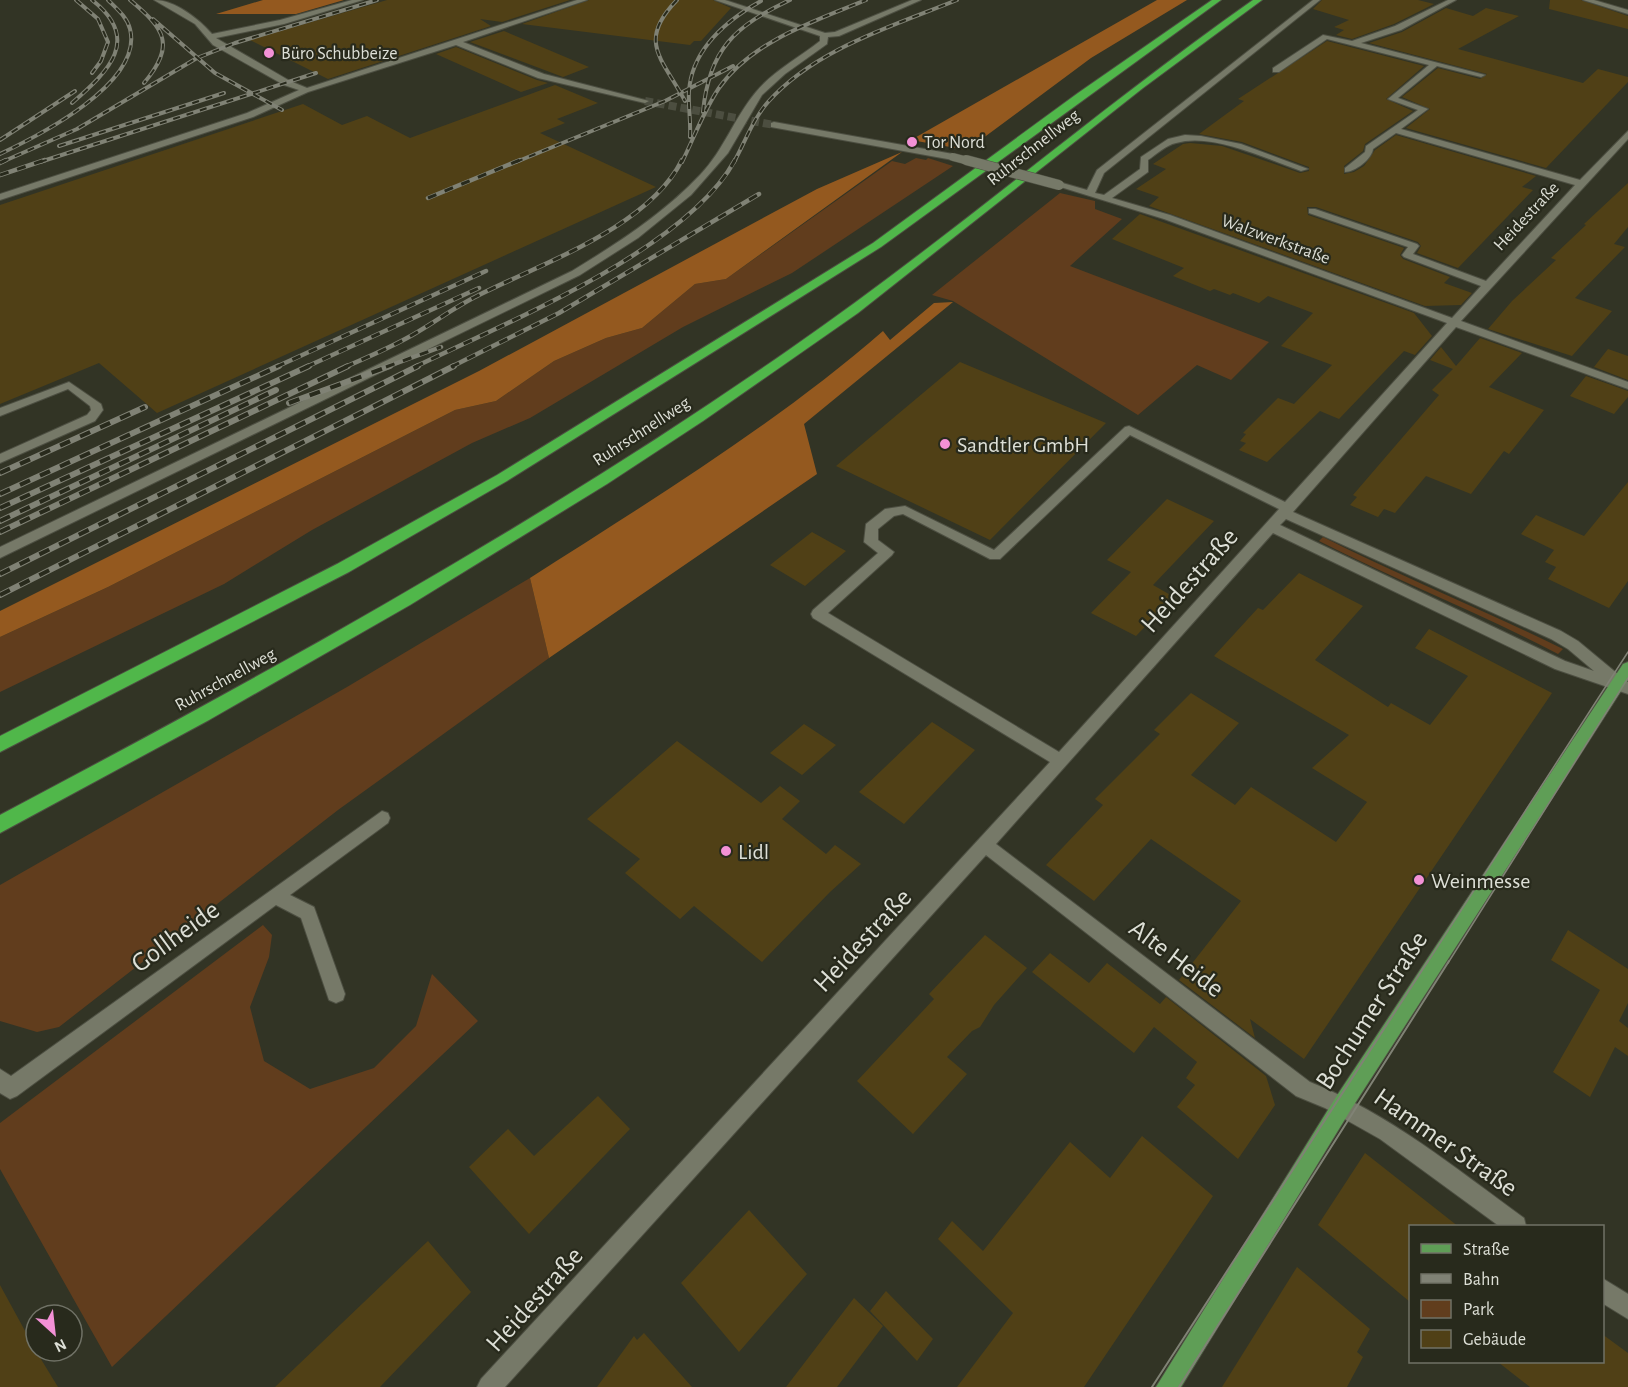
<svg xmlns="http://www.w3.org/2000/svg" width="1628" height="1387" viewBox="0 0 1628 1387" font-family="'Alegreya Sans',sans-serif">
<rect width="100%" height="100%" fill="#323425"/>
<path fill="#613d1d" d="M916 158 926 160 928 158 953 166 792 273 683 327 530 418 472 443 312 530 224 584 0 692V637L108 587 455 410 496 401 554 361 606 338 642 328 695 284 726 279 892 161 905 164Z
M1060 193 1095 201V209L1122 219 1070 266 1269 342 1231 380 1197 365 1138 415 953 301 932 295Z
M1323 537C1402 577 1484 610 1563 649L1558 654C1480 613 1398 581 1319 541Z
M530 578 549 658 338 810 59 1027 37 1032 0 1021V885L347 687Z
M263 925 272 935 269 957 250 1007 264 1061 310 1089 374 1068 416 1026 432 974 478 1021 112 1367 0 1169V1123Z"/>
<path fill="#94591f" d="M263 0H344L296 14H216Z
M1157 0H1187L1091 58 967 150 911 140Z
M902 152 726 279 695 284 642 328 606 338 554 361 496 401 455 410 108 587 0 637V611L479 371 817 189Z
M953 302 804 424 817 474 549 658 530 578C650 501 775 425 883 331L890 340 934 303Z"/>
<path fill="#504016" d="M387 0H570L502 22 480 19 491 26 328 79 250 40Z
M589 0H713L731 8 701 41H694L690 45 522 24Z
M1322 0H1418L1434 4 1394 24 1352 39 1336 35 1344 30 1334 27 1349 20 1313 9Z
M1550 0H1581L1628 16V29L1549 9Z
M1446 8 1473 16 1486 8 1519 16 1458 49 1583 83 1598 69 1628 77V82L1546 168 1406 128 1430 109 1402 97 1438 68 1480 79 1487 74 1369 43 1402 32Z
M504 31 589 67 563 77 470 42Z
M1327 41 1424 66 1386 99 1413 111 1365 144 1363 151 1344 166V174L1354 172 1364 166 1375 150 1396 135 1536 176 1522 187 1533 190 1458 268 1417 253 1421 246 1418 242 1316 207H1307L1308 215 1404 248 1400 255 1403 259 1450 277 1444 283 1472 293 1461 305 1425 306 1149 206 1159 197 1136 189 1166 169 1153 164 1183 144 1190 143 1222 146 1300 173 1309 171V167L1242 142 1199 134 1244 101 1238 99Z
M456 47 537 80 548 83 521 92 436 54Z
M555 85 598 103 557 119 565 123 540 133 656 187 157 413 99 363 0 404V205L303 104 342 125 367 116 410 138Z
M1628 183V227L1614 244 1625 247 1575 298 1612 311 1572 356 1488 329 1512 301 1556 260 1551 258 1586 225 1584 224Z
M1140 214 1414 313 1432 336 1415 355 1404 351 1339 419 1320 411 1267 462 1239 450 1246 443 1240 441 1246 434 1243 433 1278 398 1294 404 1332 365 1281 346 1313 313 1268 296 1259 303 1233 293 1230 295 1214 289 1210 291 1173 276 1184 268 1112 239Z
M1480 338 1522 353 1489 387 1544 410 1509 454 1504 451 1471 494 1426 476 1395 513 1384 509 1378 517 1350 505 1357 497 1353 495 1439 395 1432 390 1453 369 1430 360 1441 347 1456 366Z
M1608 349 1628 356V380L1594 367Z
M960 362 1106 423 990 540 836 466Z
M1586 376 1628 391V397L1614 414 1570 396Z
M1628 482V581L1609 608 1548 579 1556 567 1545 562 1554 550 1521 534 1536 515 1584 536Z
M1167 499 1214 521 1153 585 1174 597 1136 636 1091 613 1131 572 1107 560Z
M812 532 846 551 805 586 770 565Z
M1299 573 1363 606 1315 660 1388 707 1391 703 1430 725 1468 676 1415 648 1429 629 1552 693 1304 1059 1250 1019 1255 1038 1179 980 1241 901 1151 839 1094 901 1046 865 1103 805 1095 799 1160 734 1154 730 1191 693 1239 723 1191 775 1235 805 1251 787 1336 842 1367 802 1312 768 1349 735 1214 656 1258 608 1263 610Z
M932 722 975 750 904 824 859 792Z
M804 724 836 745 802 775 770 753Z
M677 741 761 803 780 786 800 801 782 819 826 854 835 845 861 864 830 892 762 962 694 906 680 919 625 873 640 859 587 819Z
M1568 930 1628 969V1003L1619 1021 1628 1028V1056L1615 1047 1590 1097 1553 1072 1600 990 1551 960Z
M985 935 1027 968 994 1005 980 1027 972 1031 947 1057 967 1074 913 1134 857 1081 934 999 929 994Z
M1050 953 1089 983 1107 963 1160 1004 1166 997 1266 1076 1275 1105 1238 1159 1177 1107 1195 1085 1186 1078 1197 1062 1154 1027 1134 1053 1032 972Z
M598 1096 630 1129 529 1234 469 1167 508 1129 534 1156Z
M1142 1136 1213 1196 1084 1387H957L1013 1313 938 1239 952 1221 983 1251 1070 1142 1110 1178Z
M1365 1153 1459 1227H1410V1302L1318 1225Z
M749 1210 807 1274 739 1352 681 1283Z
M428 1241 471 1292 380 1387H275Z
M1297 1267 1370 1329 1357 1352 1363 1357 1347 1387H1222Z
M0 1285 36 1351 58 1387H0Z
M886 1291 933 1339 917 1361 870 1311Z
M854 1298 883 1326 837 1387H786Z
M644 1333 692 1387H597L634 1336 637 1340Z
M1602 1334 1628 1353V1387H1530L1498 1362H1602Z"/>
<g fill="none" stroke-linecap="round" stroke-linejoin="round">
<path stroke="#4c4e40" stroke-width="8" stroke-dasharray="8 4" stroke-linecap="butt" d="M645 101 774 125"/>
<defs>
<path id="minor" d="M154 0C175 0 199 19 212 34L280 20 352 0H363L284 24 216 38 290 81 307 88 577 0H587L463 42 544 74 649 101 645 103 538 78 456 45 308 92 253 117 0 200V194L247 113 299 90 284 85 213 45 195 24Z
M715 0H725L825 33 835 32 912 0H921L839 36 828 37 827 44 785 74 762 95 728 153 691 195 638 238 580 275 0 558V547L572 271C618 243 663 214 700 175 724 150 734 118 756 92 773 71 799 58 820 41V36Z
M1313 0H1320L1104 173 1095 193 1104 195 1140 169 1141 157 1168 139 1185 135 1201 136 1241 144 1308 169 1301 171C1266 159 1212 132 1176 143 1166 145 1157 154 1148 160V172L1112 198 1170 215 1452 318 1481 286 1404 257 1402 255 1408 247 1309 213V209H1315L1417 244 1419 246 1413 254 1486 281 1575 185 1396 133 1373 149C1372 159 1355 172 1345 172V168L1365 152 1366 146 1418 110 1388 99 1429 65 1327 39 1279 72H1273V68L1323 35 1352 41 1395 26 1448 0H1456L1401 30 1361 43 1485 75 1481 77 1437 66 1398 98 1428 109 1401 129 1580 180 1628 131V139L1461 321 1628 382V389L1456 327 1293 512 1561 631 1578 641 1619 675 1621 680 1628 682V694L1555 669 1273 533 996 844 1310 1082C1390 1114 1455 1168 1524 1218L1526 1226H1499L1380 1139 1325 1108 1296 1096 986 855 505 1387H477L481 1379 1050 762 813 618 811 614 813 610 878 553 864 542 866 524 885 509 905 506 994 550 1125 427 1129 426 1285 502 1447 323 1164 219 1054 185 1059 182 1087 190 1097 170ZM1130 435 1279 509 1059 752 828 613 892 555 894 552 878 540V529L894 516 903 514 990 559H1000ZM1286 519 1551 639 1568 649 1594 671 1565 661 1280 525Z
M1583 0H1594L1628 10V14Z
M774 122 953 154 957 157 953 160 771 127V123Z
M69 382 101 404 103 410 95 421 0 463V454L87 415 91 410 90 406 68 389 0 416V408Z
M382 811 388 813 390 818 388 823 290 895 314 907 345 994 343 1000 336 1003 329 1000 301 918 276 905 17 1096 10 1099 0 1093V1069L11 1076Z
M1602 1278 1628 1294V1319L1602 1303Z"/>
<path id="major" d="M1628 662V680L1350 1111 1181 1387H1156L1336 1097 1623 664Z"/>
<path id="highway" d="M1212 0H1221L881 247 507 481 349 572 0 752V736L337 564 497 475 873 243 1078 93Z
M1253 0H1262L1143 88 858 313 703 421 607 484 410 605 209 720 0 833V815C270 672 539 524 790 349 949 239 1095 111 1253 0Z"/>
</defs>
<use href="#minor" stroke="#4d4f42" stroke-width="2"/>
<use href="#major" stroke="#4d4f42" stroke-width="2"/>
<use href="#highway" stroke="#4d4f42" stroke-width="2"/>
<use href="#minor" fill="#767968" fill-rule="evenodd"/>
<use href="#major" fill="#5f9e56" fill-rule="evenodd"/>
<use href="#highway" fill="#50b74a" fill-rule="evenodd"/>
<path stroke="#808275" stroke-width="1.5" d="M1427 963 1628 652
M1448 963 1628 678"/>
<path stroke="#808275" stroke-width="2" d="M1152 1387 1428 961
M1179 1387 1449 961"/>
<defs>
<path id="rail-far2" d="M76 0 98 19 108 42 101 61 92 73
M130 0C165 29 176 45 144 83
M677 0C636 42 663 59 685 101
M153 19 215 73 282 110
M72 103C109 71 142 39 92 0
M703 112C709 49 735 26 790 0
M690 137C691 121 688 106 689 91 692 49 727 20 761 1
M0 140 75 91
M59 146 224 93
M0 154C38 136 144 83 130 29 127 17 117 9 108 0
M2 162 77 129 197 58 235 43 377 0
M40 162 316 73
M516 162 665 101 733 66
M682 162C694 138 704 110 719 88 752 41 815 21 866 0
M734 162C745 142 753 119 768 102 815 49 893 26 957 0"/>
<path id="rail-far1" d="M0 163 6 160
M0 175 45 160
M428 198 520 160
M276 367 486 271
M306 367 479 288
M345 367C366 358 387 349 407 338 431 325 453 308 477 296 542 263 648 228 682 160
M386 367 441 347
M415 367C507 322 686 250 735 160
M451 367 559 313 759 194"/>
<path id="rail" d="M289 403 390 366
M0 473 145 407
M0 494 279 366
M0 508 309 366
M0 521 276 390
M0 532 348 366
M0 574 418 366
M0 595 454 366"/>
</defs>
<use href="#rail-far2" stroke="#808275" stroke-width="4"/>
<use href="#rail-far1" stroke="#808275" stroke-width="4.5"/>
<use href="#rail" stroke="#808275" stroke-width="6"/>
<use href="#rail-far2" stroke="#282a1c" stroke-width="2" stroke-dasharray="7" stroke-linecap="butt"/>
<use href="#rail-far1" stroke="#282a1c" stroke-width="3" stroke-dasharray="9" stroke-linecap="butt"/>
<use href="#rail" stroke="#282a1c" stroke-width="4" stroke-dasharray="11" stroke-linecap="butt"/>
<defs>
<path id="minor-bridge-far1" d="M953 157 972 162"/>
<path id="minor-bridge" d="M966 160 1059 185"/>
</defs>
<use href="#minor-bridge-far1" stroke="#4d4f42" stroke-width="9" stroke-linecap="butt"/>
<use href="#minor-bridge" stroke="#4d4f42" stroke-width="11" stroke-linecap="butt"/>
<use href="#minor-bridge-far1" stroke="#767968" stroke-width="8"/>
<use href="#minor-bridge" stroke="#767968" stroke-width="10"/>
</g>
<g fill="#f391d6" stroke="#282a1c" stroke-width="2">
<circle cx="269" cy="53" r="6"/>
<circle cx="912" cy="142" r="6"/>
<circle cx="945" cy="444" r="6"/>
<circle cx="726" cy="851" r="6"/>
<circle cx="1419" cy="880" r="6"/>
</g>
<g text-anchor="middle" stroke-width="4.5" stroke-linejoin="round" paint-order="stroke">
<g font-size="18" fill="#dddfd6" stroke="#282a1c" text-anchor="start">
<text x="281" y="59">Büro Schubbeize</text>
<text x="924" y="148">Tor Nord</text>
</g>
<g font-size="18" fill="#dddfd6" stroke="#282a1c">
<text transform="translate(1033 147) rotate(-38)" y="6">Ruhrschnellweg</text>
<text transform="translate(1526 216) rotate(-47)" y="6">Heidestraße</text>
<text transform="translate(1276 239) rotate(20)" y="6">Walzwerkstraße</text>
<text transform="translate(641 431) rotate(-33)" y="6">Ruhrschnellweg</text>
<text transform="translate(225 679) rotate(-29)" y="6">Ruhrschnellweg</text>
</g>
<g font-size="22" fill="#dddfd6" stroke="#282a1c" text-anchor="start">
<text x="957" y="452">Sandtler GmbH</text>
<text x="738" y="859">Lidl</text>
<text x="1431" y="888">Weinmesse</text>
</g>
<g font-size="27" fill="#dddfd6" stroke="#282a1c">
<text transform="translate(1189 580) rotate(-48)" y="9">Heidestraße</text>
<text transform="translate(175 936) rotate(-36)" y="9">Gollheide</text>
<text transform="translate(862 940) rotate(-47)" y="9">Heidestraße</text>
<text transform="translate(1177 958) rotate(37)" y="9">Alte Heide</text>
<text transform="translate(1371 1010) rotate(-57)" y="9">Bochumer Straße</text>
<text transform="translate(1446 1142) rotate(35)" y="9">Hammer Straße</text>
<text transform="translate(534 1299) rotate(-48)" y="9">Heidestraße</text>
</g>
</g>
<rect x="1409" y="1225" width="195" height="138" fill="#282a1c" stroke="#707266" stroke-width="1.5"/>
<rect x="1421" y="1244" width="30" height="9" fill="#5f9e56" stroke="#707266" stroke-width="1.5"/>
<text x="1463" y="1255" font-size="18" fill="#dddfd6">Straße</text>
<rect x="1421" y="1274" width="30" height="9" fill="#808275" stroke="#707266" stroke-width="1.5"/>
<text x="1463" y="1285" font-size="18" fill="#dddfd6">Bahn</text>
<rect x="1421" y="1300" width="30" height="18" fill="#613d1d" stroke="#707266" stroke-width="1.5"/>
<text x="1463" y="1315" font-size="18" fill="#dddfd6">Park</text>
<rect x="1421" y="1330" width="30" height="18" fill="#504016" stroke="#707266" stroke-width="1.5"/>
<text x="1463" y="1345" font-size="18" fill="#dddfd6">Gebäude</text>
<g transform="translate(54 1333) rotate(153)"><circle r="28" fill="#282a1c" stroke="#707266" stroke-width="1.5"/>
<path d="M0-4.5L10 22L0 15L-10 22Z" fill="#f391d6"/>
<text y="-9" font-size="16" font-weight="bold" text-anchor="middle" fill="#dddfd6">N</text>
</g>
</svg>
